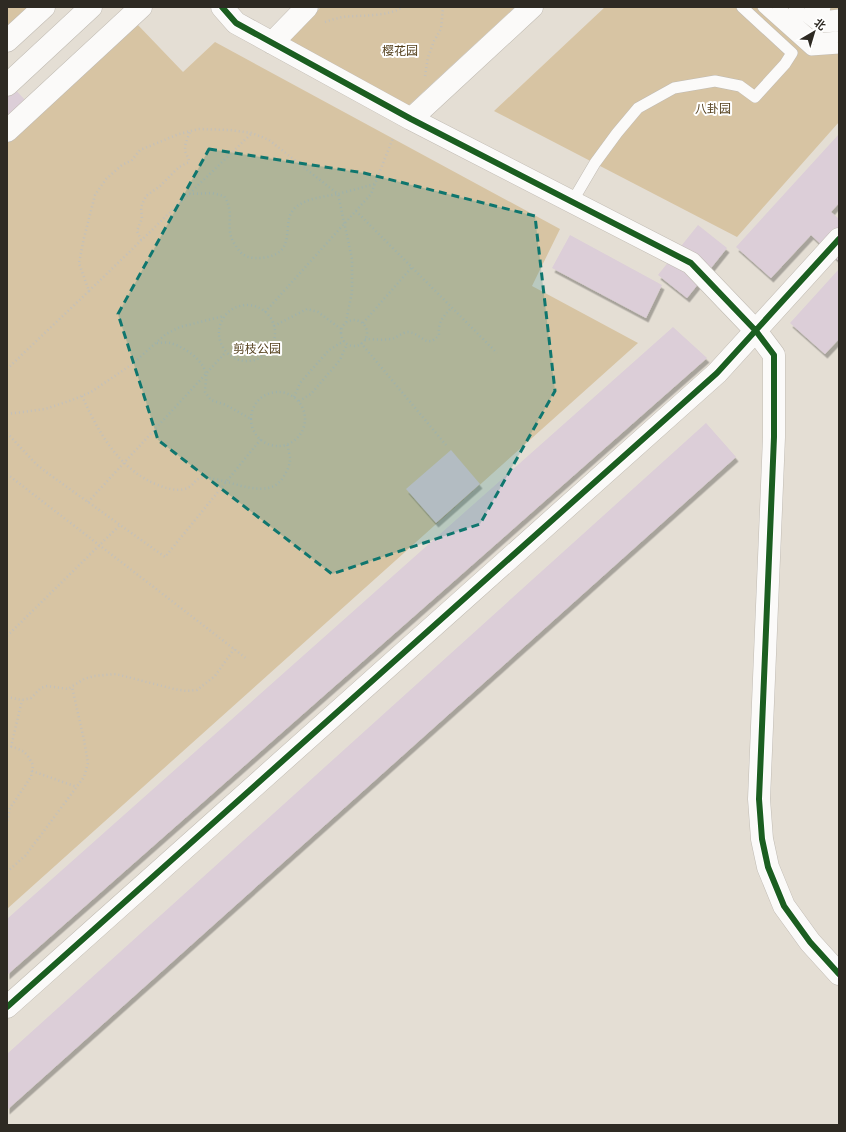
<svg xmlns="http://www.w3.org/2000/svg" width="846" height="1132" viewBox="0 0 846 1132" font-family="'Source Sans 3','Noto Sans SC',sans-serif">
<defs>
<filter id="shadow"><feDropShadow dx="2.5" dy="4.5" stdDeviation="0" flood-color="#0004"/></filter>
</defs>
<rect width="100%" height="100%" fill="#e4ded4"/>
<path fill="#d7c4a3" d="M7 7H33L7 31Z
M321 7H515L408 106 288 41Z
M605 7H839V122L737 237 494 111Z
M136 23 183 72 215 42 560 229 532 286 638 343 7 909V142Z"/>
<path fill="#dcced8" filter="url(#shadow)" d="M7 81 26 101 7 118Z
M839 134V203L831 212 839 219V261L811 235 771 278 736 247Z
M698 225 727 248 687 298 658 275Z
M570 235 662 285 646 318 552 268Z
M839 269V339L825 354 790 323Z
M673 327 707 358 7 975V919Z
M706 423 736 457 7 1110V1054Z
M451 450 480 484 436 523 406 489Z"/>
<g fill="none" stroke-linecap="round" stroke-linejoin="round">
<defs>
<path id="lane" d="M763 7 811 50 839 48
M778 7 815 39 839 37
M794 7 819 27 839 26
M810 7 822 17 839 15
M817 33 825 7
M572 202 595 163 617 133 638 108 674 88 715 81 740 86 755 97 785 64 792 53 742 7"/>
<path id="street" d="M222 7 236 23 411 119 691 263 756 331 774 355V437L759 799 762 839 768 867 784 906 810 942 839 974
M7 41 44 7
M272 43 307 7
M7 85 91 7
M411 119 532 7
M7 131 141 7
M7 1007 717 373 839 239"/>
</defs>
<use href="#lane" stroke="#c0bbb3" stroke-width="12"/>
<use href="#street" stroke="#c0bbb3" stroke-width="23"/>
<path stroke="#c2c0bc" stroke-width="2.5" stroke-dasharray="1 3" stroke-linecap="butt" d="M325 22C331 20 337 18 343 17 360 15 389 17 402 7
M425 76 428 57 434 41 441 29 443 7
M189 194 212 193 224 196C236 214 224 227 234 243 236 246 240 253 244 255 253 261 277 258 283 248 291 236 284 218 295 208 306 198 323 197 338 194L352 259V292L346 322
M356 211 497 353
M141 240 137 231 142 218 141 207 146 196 160 186 179 167 189 162C189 157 185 154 185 149 185 143 188 137 190 132
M89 291 251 134
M219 333a28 28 0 1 1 56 0a28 28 0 1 1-56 0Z
M265 312 371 194 393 138
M341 333a13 13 0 1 1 26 0a13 13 0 1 1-26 0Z
M363 323 412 267
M274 326 307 309 318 312 341 329
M365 339C372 339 387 341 394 338 398 337 403 332 408 332 422 333 426 350 439 335 438 321 443 317 452 307
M157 343C161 343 166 342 170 343 183 346 202 359 206 373 207 377 205 387 205 392L211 400 226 405 251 419
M361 343 446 445
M7 369 89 291 79 263 84 238 95 195 106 179 122 165 132 160 140 150 179 134 199 129 230 130 252 133 269 140 338 194 375 184
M251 419a27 27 0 1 1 54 0a27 27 0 1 1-54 0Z
M82 396C97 429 115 463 149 481 159 486 178 494 189 487 194 485 195 479 201 478 224 475 268 505 284 476 292 462 291 459 287 444
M294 397 300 383 329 350 344 341
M299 401 311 394 340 360 347 344
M7 414 45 409 72 400 91 392 131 365 166 334 180 327 224 316
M7 433 37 465 53 477 165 557 261 439
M7 474 247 659
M88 502 226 352
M7 636 120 525
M7 697 22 700 31 698 41 688 47 686 68 689 84 679 94 676 116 674 174 689 186 691 197 690 215 676 234 649
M7 746C22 749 26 751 33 765L31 777 10 808 7 822
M11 747 22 700
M32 771 77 787
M7 872 26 855 84 777 88 763 84 740 72 687"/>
<use href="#lane" stroke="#fbfaf9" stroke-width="11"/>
<use href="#street" stroke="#fbfaf9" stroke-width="22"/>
<defs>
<path id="cycleway" d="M222 7 236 23 411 119 691 263 756 331 774 355V437L759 799 762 839 768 867 784 906 810 942 839 974
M7 1007 717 373 839 239"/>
</defs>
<use href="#cycleway" stroke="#fff" stroke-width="8"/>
<use href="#cycleway" stroke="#1b5e20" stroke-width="6"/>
</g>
<path fill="#0f766e" fill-opacity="0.2" stroke="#0f766e" stroke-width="3" stroke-dasharray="8 5" stroke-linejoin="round" d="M209 149 364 173 535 216 555 391 480 524 332 574 158 440 118 314Z"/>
<g text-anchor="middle" stroke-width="4" stroke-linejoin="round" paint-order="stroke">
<g font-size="12" fill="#56421f" stroke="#fff">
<text x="400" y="55">樱花园</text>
<text x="713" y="113">八卦园</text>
<text x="257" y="353">剪枝公园</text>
</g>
</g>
<rect width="846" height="1132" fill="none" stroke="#2e2a23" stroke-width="16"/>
<g transform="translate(814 32) rotate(38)" stroke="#ffffff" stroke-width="3" paint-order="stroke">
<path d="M0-3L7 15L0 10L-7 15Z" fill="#2e2a23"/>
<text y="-6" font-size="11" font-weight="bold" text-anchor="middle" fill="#2e2a23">北</text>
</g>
</svg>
